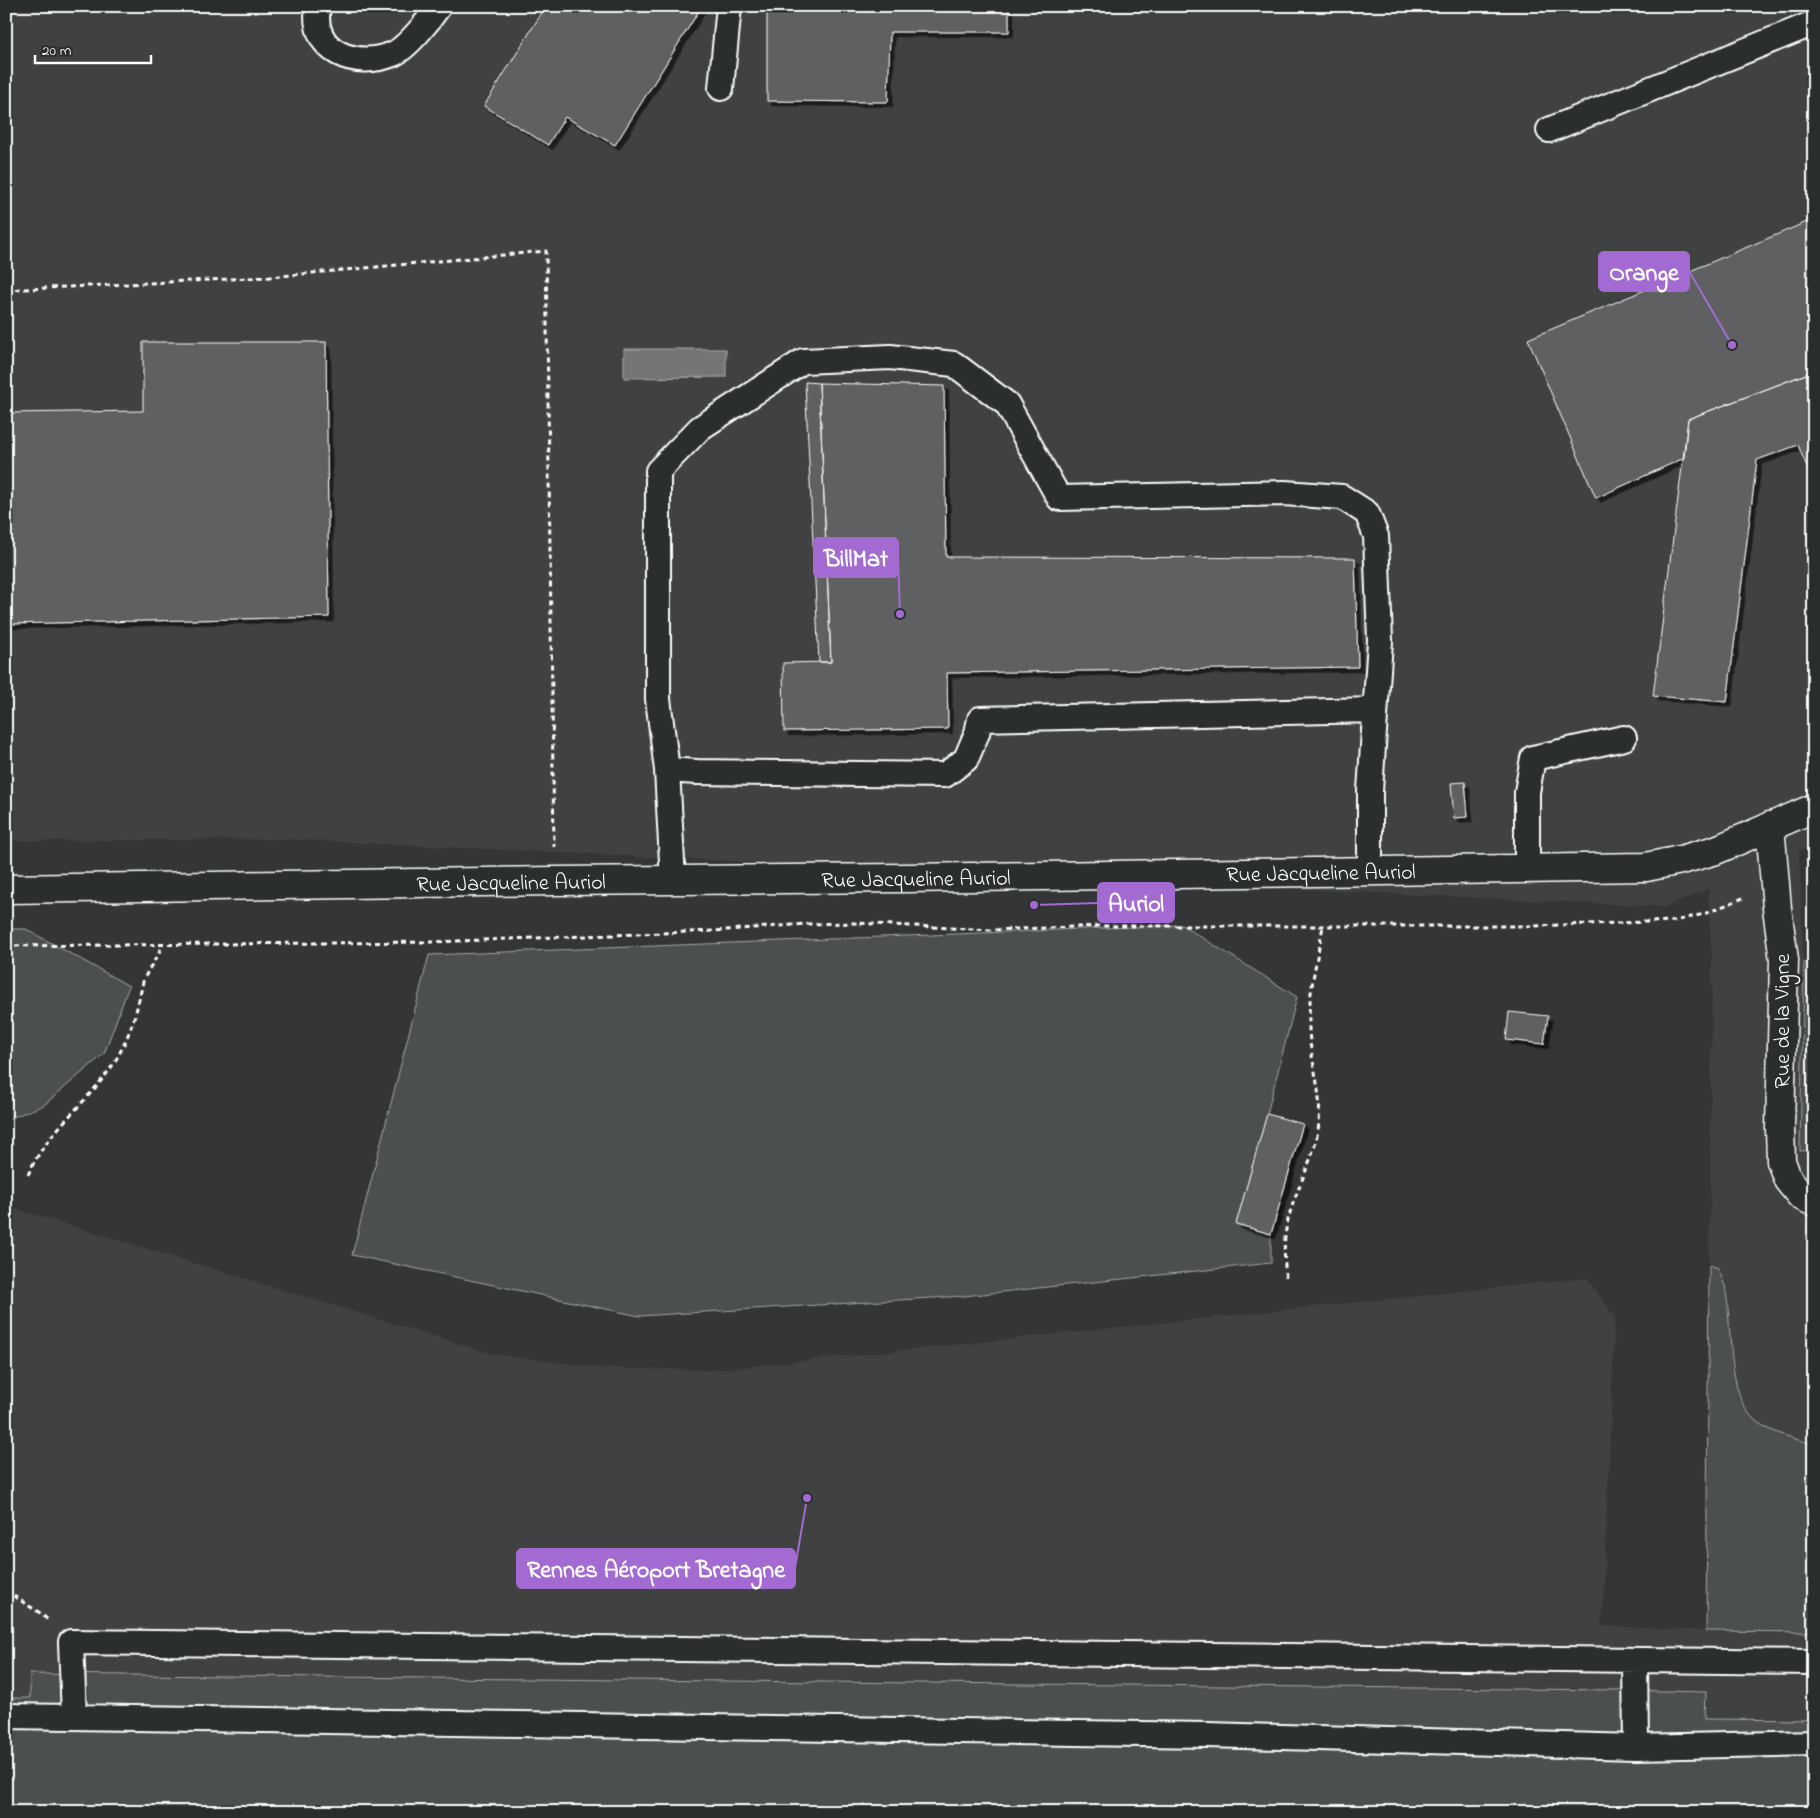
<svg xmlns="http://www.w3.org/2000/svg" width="1820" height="1818" viewBox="0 0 1820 1818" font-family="'Indie Flower',sans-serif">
<defs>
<filter id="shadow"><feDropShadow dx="4.5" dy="4.5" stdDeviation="0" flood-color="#0009"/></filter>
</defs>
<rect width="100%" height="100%" fill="#333536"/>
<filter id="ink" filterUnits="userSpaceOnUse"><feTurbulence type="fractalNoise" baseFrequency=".02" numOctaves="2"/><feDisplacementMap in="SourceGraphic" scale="10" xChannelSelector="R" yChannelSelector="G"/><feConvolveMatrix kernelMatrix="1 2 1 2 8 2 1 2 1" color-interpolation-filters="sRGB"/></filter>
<g filter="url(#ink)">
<path fill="#404243" d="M6 6H1814V845L1799 851 1804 963 1800 1151 1814 1150V1812H6V1206L493 1354 601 1368 715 1370 1587 1278 1615 1317 1602 1626 1706 1631 1712 963 1708 889 1666 907 284 839 6 841Z"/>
<path fill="#4c4f50" stroke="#a6a7a8" d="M1182 925 1297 997 1267 1114 1236 1224 1271 1234V1263L964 1296 639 1316 352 1255 429 955Z
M6 929H26L129 986 104 1054 44 1105 6 1120Z
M1814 961V1150L1800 1151 1804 963Z
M1709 1265 1718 1268C1720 1274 1723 1280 1725 1286 1733 1323 1725 1397 1757 1422 1774 1434 1795 1438 1814 1445V1632L1706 1631Z
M30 1674 1618 1690 1706 1692 1705 1719 1814 1720V1812H6V1698H30Z"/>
<path fill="#737576" stroke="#abacad" d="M624 349H726V377L624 378Z"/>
<path fill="#5f6162" stroke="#fff" filter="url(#shadow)" d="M546 6H702L615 145 565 117 548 145 484 106Z
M767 6H1009V32H890L888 102 767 101Z
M1814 219V371L1688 419 1684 458 1596 498 1528 339Z
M143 342H326L329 617 6 624V413L143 411Z
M1814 371V484L1798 445 1757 460 1727 702 1653 696 1688 419Z
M805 382 819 383 831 662H819Z
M819 383 944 386 946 557 1355 558 1358 667 947 673 948 729 784 731 783 663 831 662Z
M1465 782 1468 817 1454 818 1451 783Z
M1509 1012 1548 1016 1544 1044 1506 1040Z
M1267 1114 1303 1124 1271 1234 1236 1224Z"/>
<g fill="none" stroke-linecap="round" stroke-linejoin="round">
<defs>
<path id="service" d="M318 6C310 53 356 69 393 54 407 48 430 19 439 6
M721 88 729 6
M1549 130 1814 23
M667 770 697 772 945 775 966 759 977 733 980 719 1374 710
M1527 868V792L1533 758 1624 738
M673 880 667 770 658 699V471L700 428 803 361 890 357 954 364 1007 404 1059 498 1284 493 1342 497 1367 513 1376 536 1380 641 1370 791V870
M1635 1660 1636 1747
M6 1716 1207 1735 1636 1747 1814 1743
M74 1717 71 1642 1814 1662"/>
<path id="minor" d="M1770 826 1777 908 1784 960 1780 1128 1781 1161 1788 1180 1801 1196 1814 1202"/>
<g id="tertiary">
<path id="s1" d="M6 889 555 881 908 878 1646 867 1681 860 1716 850 1814 808"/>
</g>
</defs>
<use href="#service" stroke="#fff" stroke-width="28"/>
<use href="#minor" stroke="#fff" stroke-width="31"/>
<use href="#tertiary" stroke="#fff" stroke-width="31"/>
<path stroke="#fff" stroke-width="3" stroke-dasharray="5 4" stroke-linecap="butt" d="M6 290 270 277 546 251 554 847
M6 946 431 942 714 931 806 924 854 923 991 930 1102 926H1533L1675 921 1704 914 1743 898
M28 1175C47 1131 80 1110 107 1073 121 1055 131 1030 137 1008 139 1000 141 991 143 982 148 968 157 959 162 946
M1286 1277C1284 1258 1283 1239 1288 1220 1296 1187 1316 1157 1319 1122 1322 1088 1310 1061 1309 1028 1308 994 1317 960 1323 926
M6 1591 40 1613 49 1621"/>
<use href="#service" stroke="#2a2d2e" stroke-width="24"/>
<use href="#minor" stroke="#2a2d2e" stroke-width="28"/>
<use href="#tertiary" stroke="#2a2d2e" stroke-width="28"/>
</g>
</g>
<g text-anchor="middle" stroke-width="5" stroke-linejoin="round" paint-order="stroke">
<g font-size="22" fill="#fff" stroke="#2a2d2e">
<text dy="8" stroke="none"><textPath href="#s1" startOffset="1315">Rue Jacqueline Auriol</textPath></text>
<text dy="8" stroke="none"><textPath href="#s1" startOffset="910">Rue Jacqueline Auriol</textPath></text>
<text dy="8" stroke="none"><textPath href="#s1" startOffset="505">Rue Jacqueline Auriol</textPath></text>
<text transform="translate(1781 1021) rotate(-90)" y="8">Rue de la Vigne</text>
</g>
</g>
<path fill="none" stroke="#a36bd2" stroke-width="2" d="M1732 345L1689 271M900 614L898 557M1034 905L1098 903M807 1498L795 1568"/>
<g fill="#a36bd2" stroke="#2a2d2e" stroke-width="2">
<circle cx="1732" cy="345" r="5"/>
<circle cx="900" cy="614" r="5"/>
<circle cx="1034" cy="905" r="5"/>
<circle cx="807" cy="1498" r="5"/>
</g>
<g fill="#a36bd2" stroke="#a36bd2" stroke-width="2">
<rect x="1599" y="252" width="90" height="39" rx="5"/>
<rect x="814" y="538" width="84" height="39" rx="5"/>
<rect x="1098" y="883" width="76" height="39" rx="5"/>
<rect x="517" y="1549" width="278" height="39" rx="5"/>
</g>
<g font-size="24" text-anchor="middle" font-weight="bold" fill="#fff">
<text x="1644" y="280">Orange</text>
<text x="856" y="566">BillMat</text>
<text x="1136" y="911">Auriol</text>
<text x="656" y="1577">Rennes Aéroport Bretagne</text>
</g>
<rect width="1820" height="1818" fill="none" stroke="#2a2d2e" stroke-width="25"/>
<rect x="12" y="12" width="1795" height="1793" fill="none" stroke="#fff" stroke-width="2" filter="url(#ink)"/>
<path d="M35 55v8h116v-8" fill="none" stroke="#ffffff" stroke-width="2.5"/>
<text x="42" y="55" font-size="15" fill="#ffffff" stroke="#2a2d2e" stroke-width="4" paint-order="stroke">20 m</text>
</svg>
